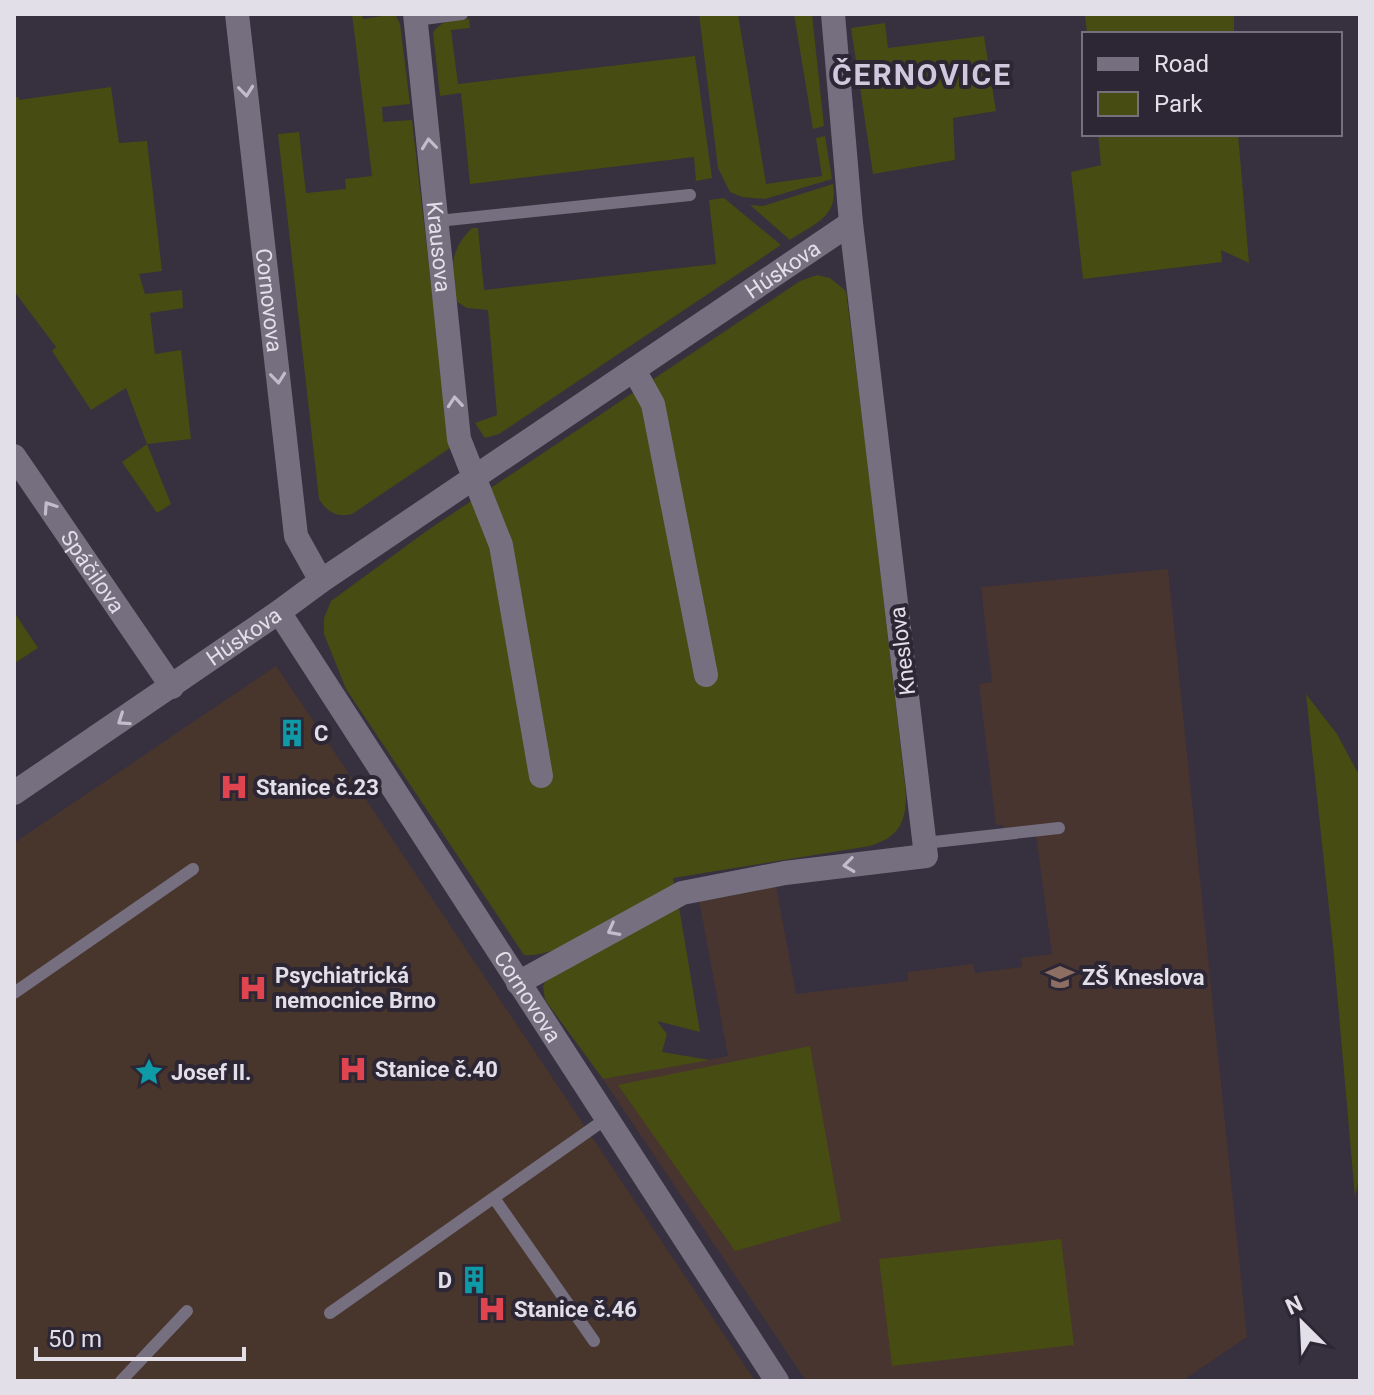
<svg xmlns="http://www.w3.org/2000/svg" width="1374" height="1395" viewBox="0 0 1374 1395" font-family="Roboto,sans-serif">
<rect width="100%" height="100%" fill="#36303f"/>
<path fill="#493530" d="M1168 569 1247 1337 1182 1381H806L603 1079 728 1056 699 900 776 886 796 994 908 981V972L973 964 975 973 1022 967 1021 958 1052 954 1035 827 1004 830 1003 825H996L979 684 992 682 981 587Z"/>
<path fill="#48362d" d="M276 666 329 744 755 1381H14V843Z"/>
<path fill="#464c12" d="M352 14H362L363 19 395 14 400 24 410 104 382 107 383 122 412 120 450 448 352 514C337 518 327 512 319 499L278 134 299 132 306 193 346 189 345 179 372 176Z
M699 14H738L766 184 822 176 816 138 825 136 832 179 765 199 742 197 730 192 718 168Z
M794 14H812L824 126 813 129Z
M1085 14H1234V34H1087Z
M469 19 470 28 451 30 458 84 695 56 712 178 696 181 694 157 470 184 461 93 440 96 433 33C442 19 453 20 469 19Z
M885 23 888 48 984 36 996 111 953 118 955 160 873 174 851 28Z
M111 87 119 143 147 141 162 271 139 274 145 294 182 290 183 308 150 313 155 354 181 350 191 439 147 444 171 504 157 513 122 462 147 444 126 388 91 410 52 351 56 347 14 291V97H18L19 100Z
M1098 134H1238L1249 263 1221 250 1222 262 1083 279 1071 172 1101 165Z
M833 184C839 217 814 224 790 240L750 205 763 206Z
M724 198 781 245 499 434 485 438 475 423 497 415 488 310 467 308 457 302C448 274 450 249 472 228H478L484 290 716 264 709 200Z
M817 275 830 278 846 291 867 455 906 794C906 823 899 837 870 846L673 878 675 890C640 908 559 959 524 955L346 689 324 634V618L331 601 428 530 800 281Z
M14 612 38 648 15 663 14 662Z
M1306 694 1337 734 1360 777V1173L1355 1197 1333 946Z
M679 907 700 1032 657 1021 667 1034 662 1052 710 1060 603 1079 545 1000 543 986 548 976Z
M810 1046 841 1221 735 1251 618 1085Z
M1061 1239 1074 1345 892 1366 879 1259Z"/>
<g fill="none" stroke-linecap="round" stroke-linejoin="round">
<path stroke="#756f80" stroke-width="12" d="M416 20 462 14
M438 221 690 195
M925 843 1059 828
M14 993 193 869
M494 1198 594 1341
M330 1313 607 1118
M121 1381 187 1311"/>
<g stroke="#756f80" stroke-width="24">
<path id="s1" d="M237 14 296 536 321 581"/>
<path id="s2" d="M415 14 459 439 501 545 541 776"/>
<path d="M634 370 653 404 706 675"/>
<path id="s3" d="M14 456 172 687"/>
<path id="s4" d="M279 612 777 1381"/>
<path id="s5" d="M14 793 279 612 321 581 851 223"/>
<path d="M518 983 682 893 785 873 926 856 851 223 833 14"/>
</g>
</g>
<defs><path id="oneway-chevron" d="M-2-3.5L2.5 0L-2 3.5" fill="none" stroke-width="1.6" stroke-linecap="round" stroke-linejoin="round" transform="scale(2)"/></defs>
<g stroke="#c1bdca">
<use href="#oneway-chevron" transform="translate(246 91) rotate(84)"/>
<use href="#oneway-chevron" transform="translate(429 144) rotate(-96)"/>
<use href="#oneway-chevron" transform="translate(278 378) rotate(84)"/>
<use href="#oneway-chevron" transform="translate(455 402) rotate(-95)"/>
<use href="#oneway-chevron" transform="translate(49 507) rotate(-124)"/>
<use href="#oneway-chevron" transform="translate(123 720) rotate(146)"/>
<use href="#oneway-chevron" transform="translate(849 865) rotate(173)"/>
<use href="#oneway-chevron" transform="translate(613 930) rotate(152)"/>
</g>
<defs>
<symbol id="building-bare" viewBox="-9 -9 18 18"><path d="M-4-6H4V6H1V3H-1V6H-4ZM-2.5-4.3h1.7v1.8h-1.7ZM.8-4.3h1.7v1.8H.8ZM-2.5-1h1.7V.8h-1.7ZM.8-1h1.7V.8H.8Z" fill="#0f9aa8" stroke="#2c2635" stroke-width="2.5" paint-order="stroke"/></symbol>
<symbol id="hospital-bare" viewBox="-9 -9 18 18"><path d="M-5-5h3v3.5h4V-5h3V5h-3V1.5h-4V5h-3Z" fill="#e0444e" stroke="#2c2635" stroke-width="2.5" paint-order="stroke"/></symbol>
<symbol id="school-bare" viewBox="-9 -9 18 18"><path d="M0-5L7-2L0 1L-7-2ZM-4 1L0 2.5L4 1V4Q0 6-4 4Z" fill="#8d6e63" stroke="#2c2635" stroke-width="2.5" paint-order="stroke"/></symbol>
<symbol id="sight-bare" viewBox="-9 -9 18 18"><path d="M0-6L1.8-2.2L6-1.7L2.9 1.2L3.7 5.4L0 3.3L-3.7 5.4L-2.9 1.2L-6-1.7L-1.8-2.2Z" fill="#0f9aa8" stroke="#2c2635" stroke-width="2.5" paint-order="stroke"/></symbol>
</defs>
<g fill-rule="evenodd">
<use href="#building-bare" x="272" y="713" width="40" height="40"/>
<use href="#hospital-bare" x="214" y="767" width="40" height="40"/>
<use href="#school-bare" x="1040" y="957" width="40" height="40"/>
<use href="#hospital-bare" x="233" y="968" width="40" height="40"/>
<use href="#hospital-bare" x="333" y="1049" width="40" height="40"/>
<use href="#sight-bare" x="129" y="1052" width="40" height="40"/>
<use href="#building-bare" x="454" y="1260" width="40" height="40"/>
<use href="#hospital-bare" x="472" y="1289" width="40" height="40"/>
</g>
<g text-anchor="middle" stroke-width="8" stroke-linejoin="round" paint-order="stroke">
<g font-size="22" fill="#e2dfe9" stroke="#2c2635">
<text dy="8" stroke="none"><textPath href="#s2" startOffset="234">Krausova</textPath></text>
<text dy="8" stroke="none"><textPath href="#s5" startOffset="930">Húskova</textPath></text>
<text dy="8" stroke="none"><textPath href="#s1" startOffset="288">Cornovova</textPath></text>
<text dy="8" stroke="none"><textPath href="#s3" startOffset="140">Spáčilova</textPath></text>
<text dy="8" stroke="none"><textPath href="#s5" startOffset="278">Húskova</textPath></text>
<text transform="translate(902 651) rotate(-97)" y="8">Kneslova</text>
<text dy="8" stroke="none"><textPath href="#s4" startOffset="458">Cornovova</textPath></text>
</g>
<g font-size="22" font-weight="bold" fill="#e2dfe9" stroke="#2c2635" text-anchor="start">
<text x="314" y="741">C</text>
<text x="256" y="795">Stanice č.23</text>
<text x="275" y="983">Psychiatrická<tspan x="275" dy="25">nemocnice Brno</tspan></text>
<text x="1082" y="985">ZŠ Kneslova</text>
<text x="375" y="1077">Stanice č.40</text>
<text x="171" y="1080">Josef II.</text>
<text x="452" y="1288" text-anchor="end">D</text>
<text x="514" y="1317">Stanice č.46</text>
</g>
<g font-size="30" font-weight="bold" letter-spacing="2" fill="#d0c9dd" stroke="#2c2635">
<text x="922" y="85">ČERNOVICE</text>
</g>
</g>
<rect width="1374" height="1395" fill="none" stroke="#e2dfe9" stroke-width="32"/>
<rect x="1082" y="32" width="260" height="104" fill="#2c2635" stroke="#75707d" stroke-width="2"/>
<rect x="1098" y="58" width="40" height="12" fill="#756f80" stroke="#75707d" stroke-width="2"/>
<text x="1154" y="72" font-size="24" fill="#e2dfe9">Road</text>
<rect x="1098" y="92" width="40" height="24" fill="#464c12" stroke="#75707d" stroke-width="2"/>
<text x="1154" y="112" font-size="24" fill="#e2dfe9">Park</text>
<g transform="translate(1302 1323) rotate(336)" stroke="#2c2635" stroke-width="6" paint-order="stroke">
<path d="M0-6L14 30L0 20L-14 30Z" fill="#e2dfe9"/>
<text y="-12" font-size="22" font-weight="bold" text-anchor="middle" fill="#e2dfe9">N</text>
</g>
<path d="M36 1347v12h208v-12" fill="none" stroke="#e2dfe9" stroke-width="4"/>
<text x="48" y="1347" font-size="24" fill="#e2dfe9" stroke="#2c2635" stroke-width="6" paint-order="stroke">50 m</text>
</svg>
